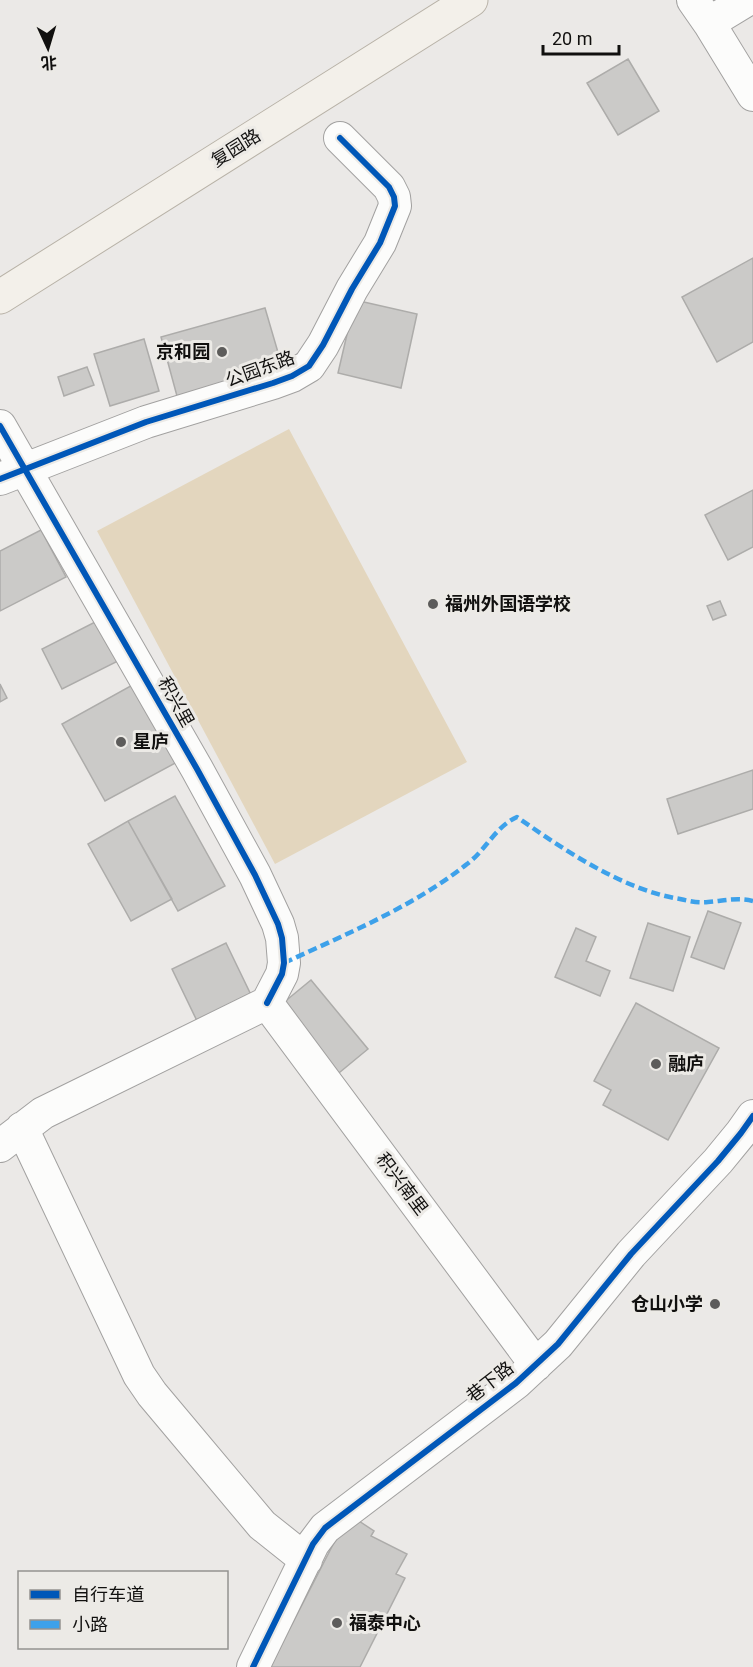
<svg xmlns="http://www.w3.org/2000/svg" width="753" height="1667" viewBox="0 0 753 1667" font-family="Roboto,'Noto Sans SC',sans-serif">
<rect width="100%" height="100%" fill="#ebe9e7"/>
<path fill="#e3d6be" d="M289 429 467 762 275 864 97 531Z"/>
<path fill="#cbcac8" stroke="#adacaa" stroke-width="1.5" d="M628 59 659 111 618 135 587 83Z
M753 258V342L717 362 682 297Z
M355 300 417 314 401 388 338 373Z
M265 308 282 366 177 396 161 337Z
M144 339 159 391 110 406 94 354Z
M87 367 94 385 64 396 58 377Z
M753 490V547L728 560 705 515Z
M41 530 66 577 0 611V551Z
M720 601 726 615 713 620 707 606Z
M101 619 122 659 62 689 42 649Z
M136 683 179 761 105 801 62 724Z
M0 684 7 698 0 702Z
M753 770V809L678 834 667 799Z
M175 796 225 886 178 911 128 821Z
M128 821 172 899 131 921 88 844Z
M708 911 741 923 724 969 691 957Z
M648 923 690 937 673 991 630 978Z
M576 928 596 937 586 961 610 971 600 996 555 977Z
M226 943 252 997 198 1023 172 969Z
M311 980 368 1049 334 1077 277 1008Z
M636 1003 719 1048 668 1140 603 1105 611 1090 594 1081Z
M356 1519 374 1531 371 1536 407 1554 396 1574 405 1578 360 1667H270L339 1533Z"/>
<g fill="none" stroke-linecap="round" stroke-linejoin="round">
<defs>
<path id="minor" d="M693 0 709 23 753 95
M709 23 747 0
M0 426 197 769 255 875 278 924 282 938 284 963 282 974 267 1003
M0 479 146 422 273 383 292 376 309 366 323 345 352 289 380 243 395 206 394 197 389 187 340 138
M267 1003 536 1365
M22 1128 139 1375 152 1394 262 1525 306 1560
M0 1146 43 1113 267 1003
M253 1667 313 1544 325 1528 516 1383 558 1344 631 1254 718 1161 741 1133 753 1116"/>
<path id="major" d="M0 297 471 0"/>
</defs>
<use href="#minor" stroke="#a2a1a0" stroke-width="34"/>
<use href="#major" stroke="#b8b2a7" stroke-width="35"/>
<use href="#minor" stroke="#fcfcfb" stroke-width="32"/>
<use href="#major" stroke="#f3f0ea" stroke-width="33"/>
<path stroke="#3da1ea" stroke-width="4.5" stroke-dasharray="9 4.5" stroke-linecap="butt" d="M284 963C346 934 413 907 467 864 486 850 495 827 517 817 564 850 623 890 680 899 689 901 698 903 708 902 723 901 737 897 753 901"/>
<defs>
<path id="cycleway" d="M0 426 197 769 255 875 278 924 282 938 284 963 282 974 267 1003
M0 479 146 422 273 383 292 376 309 366 323 345 352 289 380 243 395 206 394 197 389 187 340 138
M253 1667 313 1544 325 1528 516 1383 558 1344 631 1254 718 1161 741 1133 753 1116"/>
</defs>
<use href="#cycleway" stroke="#eceae6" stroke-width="10"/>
<use href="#cycleway" stroke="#0057b8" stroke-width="6"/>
</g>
<g fill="#5d5c5b" stroke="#eceae6" stroke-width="2">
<circle cx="222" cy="352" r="6"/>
<circle cx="433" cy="604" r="6"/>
<circle cx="121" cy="742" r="6"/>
<circle cx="656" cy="1064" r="6"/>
<circle cx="715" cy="1304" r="6"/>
<circle cx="337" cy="1623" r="6"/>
</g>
<g text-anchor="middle" stroke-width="6" stroke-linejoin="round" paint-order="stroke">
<g font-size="18" fill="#11100f" stroke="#eceae6">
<text transform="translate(236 148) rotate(-32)" y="6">复园路</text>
<text transform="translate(260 369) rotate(-20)" y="6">公园东路</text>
<text transform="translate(176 702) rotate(61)" y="6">积兴里</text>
<text transform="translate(402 1184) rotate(53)" y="6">积兴南里</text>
<text transform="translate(490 1382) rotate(-38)" y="6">巷下路</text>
</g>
<g font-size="18" font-weight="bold" fill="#11100f" stroke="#eceae6" text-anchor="start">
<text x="210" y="358" text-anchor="end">京和园</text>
<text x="445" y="610">福州外国语学校</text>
<text x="133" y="748">星庐</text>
<text x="668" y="1070">融庐</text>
<text x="703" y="1310" text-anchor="end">仓山小学</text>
<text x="349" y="1629">福泰中心</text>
</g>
</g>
<rect x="18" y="1571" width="210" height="78" fill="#eceae6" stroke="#949390" stroke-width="1.5"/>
<rect x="30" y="1590" width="30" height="9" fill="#0057b8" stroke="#949390" stroke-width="1.5"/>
<text x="72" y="1601" font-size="18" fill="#11100f">自行车道</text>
<rect x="30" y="1620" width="30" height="9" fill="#3da1ea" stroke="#949390" stroke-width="1.5"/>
<text x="72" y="1631" font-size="18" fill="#11100f">小路</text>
<g transform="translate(48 48) rotate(176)" stroke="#eceae6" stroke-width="4.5" paint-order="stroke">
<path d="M0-4.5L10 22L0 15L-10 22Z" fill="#11100f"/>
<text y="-9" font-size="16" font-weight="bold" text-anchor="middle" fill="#11100f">北</text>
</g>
<path d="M543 45v9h76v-9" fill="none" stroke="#11100f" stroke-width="3"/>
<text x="552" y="45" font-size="18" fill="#11100f" stroke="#eceae6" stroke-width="4.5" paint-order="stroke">20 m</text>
</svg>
